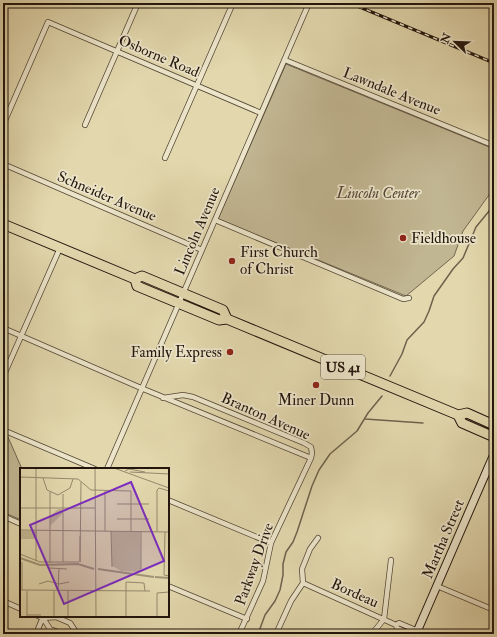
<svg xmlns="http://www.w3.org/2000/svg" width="497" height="637" viewBox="0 0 497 637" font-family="'IM FELL Double Pica',serif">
<rect width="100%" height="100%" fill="#e2d7ad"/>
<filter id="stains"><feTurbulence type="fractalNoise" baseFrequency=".005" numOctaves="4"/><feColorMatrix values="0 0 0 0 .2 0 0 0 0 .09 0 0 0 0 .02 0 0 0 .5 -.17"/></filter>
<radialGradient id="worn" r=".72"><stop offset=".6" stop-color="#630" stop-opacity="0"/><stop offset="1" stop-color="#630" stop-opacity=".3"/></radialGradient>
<path fill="#c1b692" stroke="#726650" d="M286 64 494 149V188L463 231 454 256 406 296 218 219Z
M3 434 8 437 22 469 21 520 3 512Z"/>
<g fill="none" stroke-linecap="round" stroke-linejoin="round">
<path stroke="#6e624d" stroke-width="1.5" d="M390 376 402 354 407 340 424 322 429 311 434 296 453 269 463 258 476 227 494 205
M365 419 423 423
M258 634 265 615 275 601 280 590 283 575V564L286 552 293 542 297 532 312 486 319 470 330 454 357 431 368 413 382 396"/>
<defs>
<path id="street" d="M285 60 490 144
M3 125 48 22 261 113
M85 125 138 3
M165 158 233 3
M3 164 202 250
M215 220 403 299 409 298
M3 328 141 388 311 458
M3 377 60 248
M163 398 183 395 193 397 304 443 311 447 312 453 311 458 271 543 263 581 239 634
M3 430 95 469
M107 469 309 3
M168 500 271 543
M3 516 21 524
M303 583 396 625 399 623 418 631
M168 586 247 619
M437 586 494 610
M3 601 21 609
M38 616 43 618 56 617 70 623 76 632 80 634
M43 618 50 629 63 634
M396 625 397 628 410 634
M36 634 43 617
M67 634 76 632
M276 634 291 601 303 583 302 569 310 549 318 538
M372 634 384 619 391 560"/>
<path id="secondary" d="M416 634 494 454"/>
<path id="highway" d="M3 224 135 279 137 286 219 320 227 319 458 415 467 413 494 425
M135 279 142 276 223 310 227 319
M458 415 462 423 494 437"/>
</defs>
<use href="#street" stroke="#524635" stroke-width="6"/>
<use href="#secondary" stroke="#22150d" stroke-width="9"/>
<use href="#highway" stroke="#22150d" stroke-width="11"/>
<use href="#street" stroke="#ece5ca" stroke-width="4.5"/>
<use href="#secondary" stroke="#ece5ca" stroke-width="7"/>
<use href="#highway" stroke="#e2d7ad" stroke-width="9"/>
<defs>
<path id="rail" d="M350 3 494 63"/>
</defs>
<use href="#rail" stroke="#22150d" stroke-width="3"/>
<use href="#rail" stroke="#ece5ca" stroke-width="1.5" stroke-dasharray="4.5" stroke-linecap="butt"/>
</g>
<g fill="#8f2418" stroke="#ece5ca" stroke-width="1.5">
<circle cx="403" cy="238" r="4"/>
<circle cx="232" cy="261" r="4"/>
<circle cx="230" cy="352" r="4"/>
<circle cx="316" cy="385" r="4"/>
</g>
<g text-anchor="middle" stroke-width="3.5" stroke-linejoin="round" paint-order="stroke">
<rect fill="#ece5ca" stroke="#5f5346" stroke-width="1" x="321" y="355" width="44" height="24" rx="3"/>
<g font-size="14" font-weight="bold" fill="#22150d">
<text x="343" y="372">US 41</text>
</g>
<g font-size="15" fill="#22150d" stroke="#ece5ca">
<text transform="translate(159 56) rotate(23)" y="5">Osborne Road</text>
<text transform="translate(392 91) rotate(22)" y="5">Lawndale Avenue</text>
<text transform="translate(107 196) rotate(23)" y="5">Schneider Avenue</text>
<text transform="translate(197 231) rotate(-67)" y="5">Lincoln Avenue</text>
<text transform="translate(266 416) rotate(24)" y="5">Branton Avenue</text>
<text transform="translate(443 539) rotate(-67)" y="5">Martha Street</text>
<text transform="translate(254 564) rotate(-70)" y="5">Parkway Drive</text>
<text transform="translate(355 593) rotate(24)" y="5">Bordeau</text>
</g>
<g font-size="15" font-style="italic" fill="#524535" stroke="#ece5ca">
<text x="378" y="198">Lincoln Center</text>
</g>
<g font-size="15" fill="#22150d" stroke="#ece5ca" text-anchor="start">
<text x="411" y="243">Fieldhouse</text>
<text x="240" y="257">First Church<tspan x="240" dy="17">of Christ</tspan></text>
<text x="222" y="357" text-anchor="end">Family Express</text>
<text x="316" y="405" text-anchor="middle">Miner Dunn</text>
</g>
</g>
<g transform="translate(20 468)">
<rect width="149" height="149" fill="#e2d7ad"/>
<path d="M38 41H42L43 45 30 58V48ZM0 63H15V71H0ZM91 63 120 64 121 104 101 103 92 98Z" fill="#c1b692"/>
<path fill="none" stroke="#a19577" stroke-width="2" d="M0 90 20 97 58 96 74 101M78 101 134 109M135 109 149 110"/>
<path fill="none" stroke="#95896d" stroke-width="1" d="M75 0 76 149M94 0 149 20M105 3 109 1 125 4M110 4 149 6M0 9 58 11 71 22 111 23V63M23 10 27 22 38 27 50 20 53 11M97 36H129M0 40H75M97 51H129M0 62 149 64M85 63V23M91 63 92 99M121 63V101M137 63V22L139 20 149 23M145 64 144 107 149 108M16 69V0M0 86 20 94H59M16 93V63M43 94V26M60 94 61 14M60 94V68M30 95V24M29 100 47 101M19 116 28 113 39 116 49 114M0 122 130 123M2 122V94M7 123V149M34 123V149M38 123 39 101M48 123V149M7 147H21M106 149V114L124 115 125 123M137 149V125L149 124"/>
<path fill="#7b2cbf" fill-opacity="0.15" stroke="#7b2cbf" stroke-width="2" d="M111 14 144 93 44 136 10 57Z"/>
<rect width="149" height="149" fill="none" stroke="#22150d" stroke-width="2"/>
</g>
<rect width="497" height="637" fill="none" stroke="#e2d7ad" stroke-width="16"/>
<rect x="4" y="4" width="489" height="629" fill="none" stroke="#22150d" stroke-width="2"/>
<rect x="8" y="8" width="481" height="621" fill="none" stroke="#22150d"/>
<g transform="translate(455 42) rotate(293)" stroke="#ece5ca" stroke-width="3" paint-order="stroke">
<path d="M0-3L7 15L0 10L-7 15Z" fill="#22150d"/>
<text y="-6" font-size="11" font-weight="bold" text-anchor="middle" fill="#22150d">N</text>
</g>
<rect width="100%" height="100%" filter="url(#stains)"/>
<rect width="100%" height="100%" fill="url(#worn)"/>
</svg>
